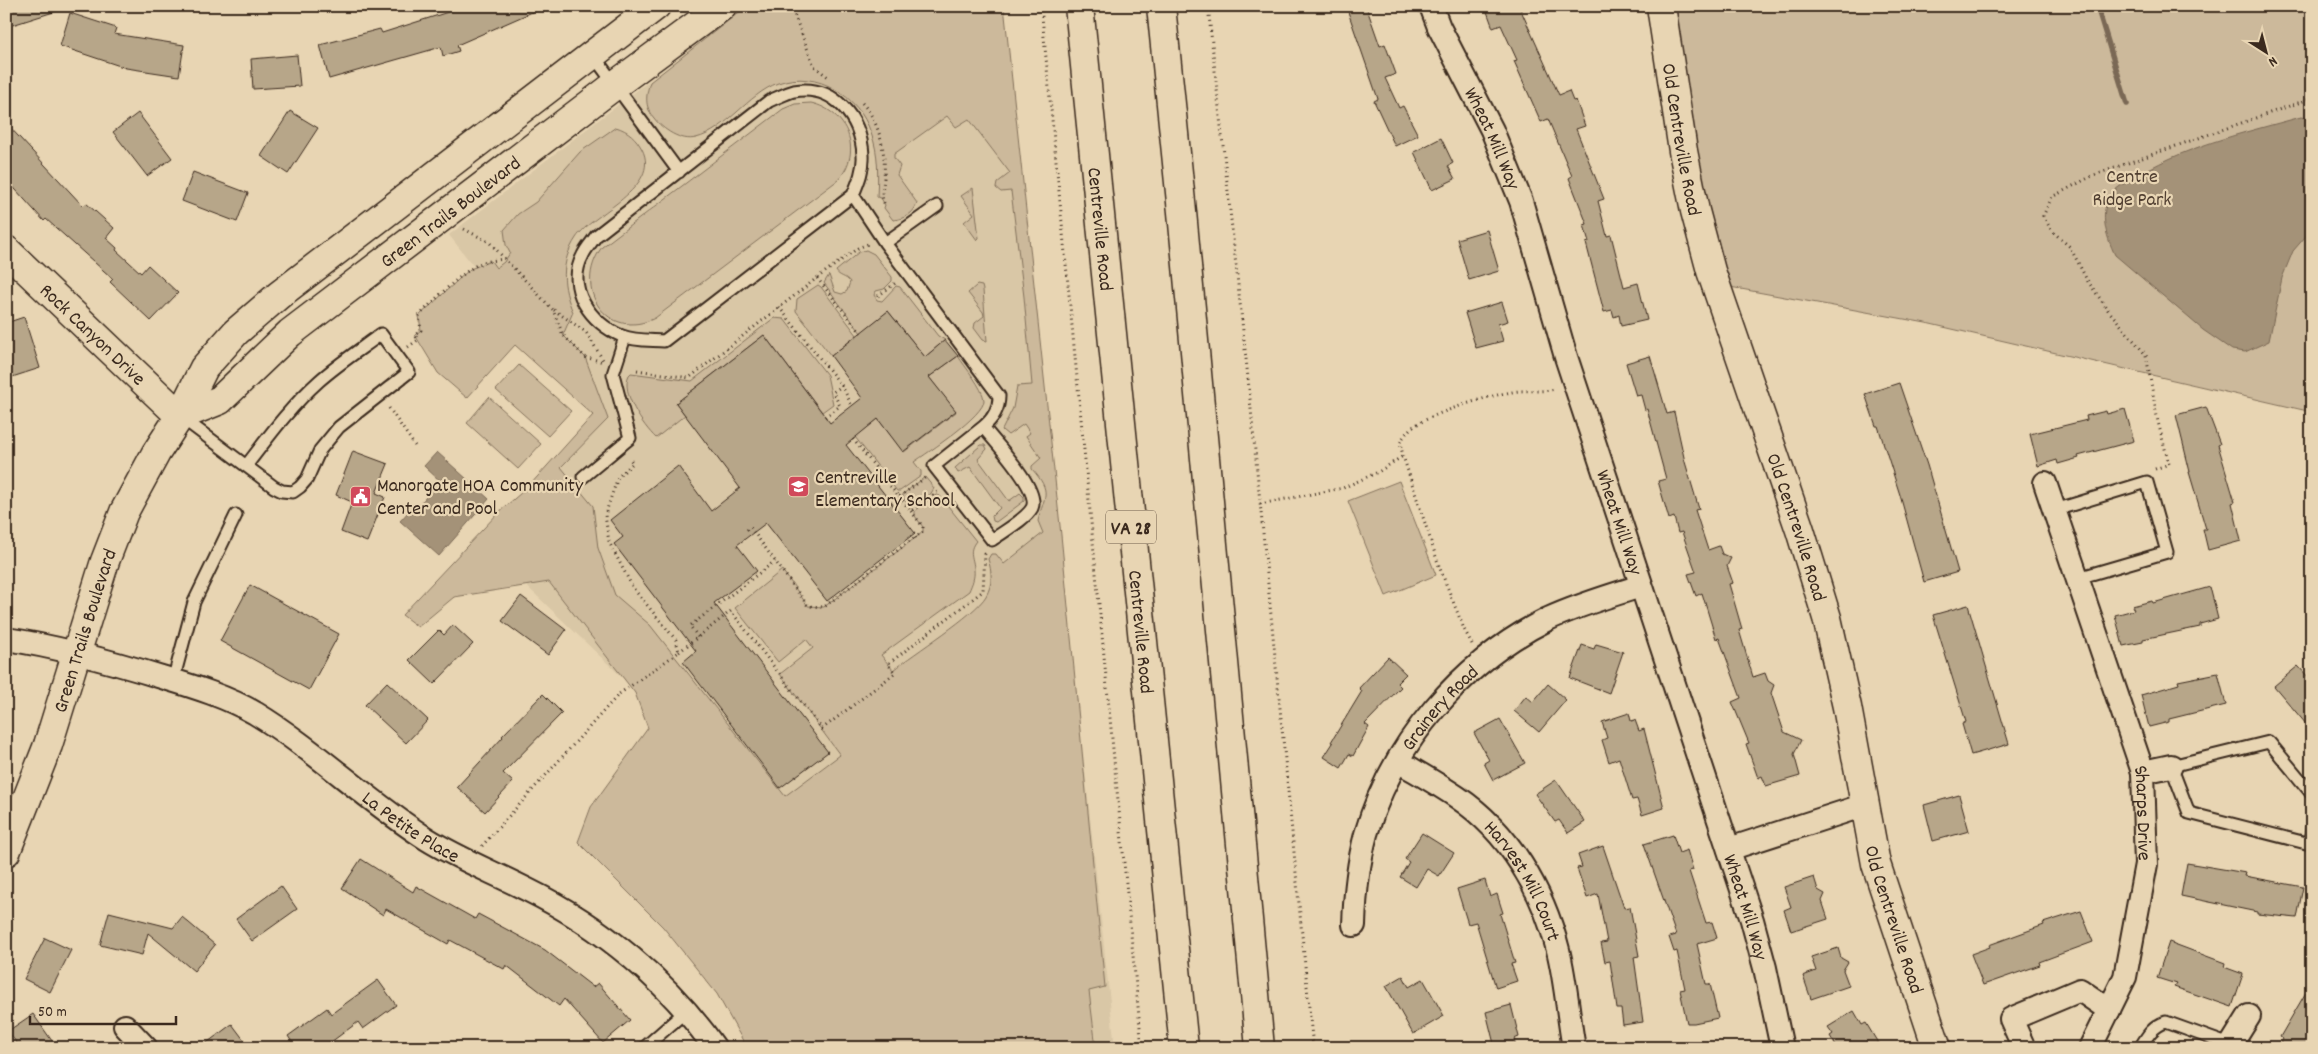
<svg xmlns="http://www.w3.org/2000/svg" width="2318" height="1054" viewBox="0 0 2318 1054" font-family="Dekko,sans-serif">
<rect width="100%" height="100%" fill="#e8d5b3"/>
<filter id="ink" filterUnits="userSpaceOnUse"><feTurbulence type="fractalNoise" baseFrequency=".02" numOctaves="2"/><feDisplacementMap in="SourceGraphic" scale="10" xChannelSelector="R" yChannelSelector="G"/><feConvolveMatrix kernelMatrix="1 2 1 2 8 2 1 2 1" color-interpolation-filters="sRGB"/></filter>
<g filter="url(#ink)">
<path fill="#d9c7a6" d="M1002 6 1115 1048H1010L489 550 599 425 449 235 740 11Z"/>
<path fill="#ccb99b" stroke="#84725c" d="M747 6H1004L1061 535 1105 987 1089 991 1096 1048H747L717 994 663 927 578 842 591 807 648 728 635 693 549 582 454 597 418 627 402 615 499 512 529 486 593 415 515 345 467 398 438 373 415 335 421 330 419 316 470 269 491 261 496 268 504 262 510 253 506 245 504 230 518 214 536 202 580 152 616 127C629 131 636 138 642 149 662 188 592 213 576 238 560 262 562 287 573 312L563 335 585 357 608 419 561 467 593 506 598 548 615 595 650 625 785 796 840 755 780 674 813 648 806 639 778 662 735 608 782 570 808 606 824 607 923 532V527L915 516V511L936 495 940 496 976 541C967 552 974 558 974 570 975 577 972 584 969 591L881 655 893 670C914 653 975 615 986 596 993 584 992 572 988 559L991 554H996L1004 564 1043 533 1038 521C1044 495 1053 493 1032 469V466L1041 458 1026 436 1030 433 1024 424 1008 435 1002 430 1013 408 1017 386 1032 385 1024 297 1011 191 1001 192 996 188 997 183 1010 173 969 119 956 127 947 116 894 154V158L900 166 897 175 917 203C914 214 904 219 893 220L884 208 885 205 881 198 877 197C878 176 879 154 871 133 859 96 817 69 778 83 748 94 726 131 696 138 681 142 662 129 654 118 644 106 646 95 650 82Z
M1676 6H2312V412L1926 323 1730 287C1702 195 1687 101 1676 6Z
M811 103C847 111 864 151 838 180L655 318C608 342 571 289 602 247L783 109 795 104Z
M973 188 979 238 977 240 964 222 974 214 961 196Z
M866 250 874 254 892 277V281L884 289 876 291 874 295 877 300 882 301 896 286 900 287 938 336 945 340 925 357 888 311 861 333 824 283 829 275 835 292 842 294 847 291 850 282C846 276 839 277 836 271L859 252Z
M818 285 821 287 857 335 831 356 796 311 797 299Z
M977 285 982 286 983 290 987 341 983 340 974 328 975 323 984 316 983 312 968 293Z
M774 318 784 319 827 375 833 404 822 412 764 335 676 403 685 415 656 438C643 426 620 392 629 375L631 373 692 381Z
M958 356C965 367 983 388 984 400 985 415 927 453 914 462L921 471V476L900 491H897L855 437 878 419 904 452 956 412 929 377Z
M519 365 571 411 548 436 496 390Z
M489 397 541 444 518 469 467 423Z
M981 445H985L987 449 978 459 1009 501 1020 493 1024 497V501L996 522 993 521 992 516 1000 508 970 467 958 473 955 468Z
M925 477 934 488C931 496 919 505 910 507L903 498V494Z
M1399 481 1436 575 1386 596 1348 501Z"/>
<path fill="#a49278" stroke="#7a6854" d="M2301 117 2312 119V229L2293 251 2282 278 2269 341 2245 352 2232 350 2203 330 2115 255C2106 236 2097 209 2114 191 2118 187 2125 183 2130 180 2181 147 2243 133 2301 117Z
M437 452 489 499 439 556 400 521 410 510 413 512 440 481 424 466Z"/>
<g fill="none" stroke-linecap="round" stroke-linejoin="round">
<path stroke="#7a6854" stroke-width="5.5" d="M2097 6 2127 104"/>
</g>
<path fill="#b7a689" stroke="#3b2a1e" d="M6 6H60V10L6 27Z
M467 6H546L457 45 459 51 443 56 441 47 329 79 320 45 380 29 382 33Z
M1346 6H1366L1380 46 1385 44 1396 74 1385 78 1399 108 1403 106 1418 135 1395 146 1374 101 1378 99Z
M1485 6H1519L1559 95 1569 91 1573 101 1576 100 1585 126 1576 129 1604 199 1598 201 1607 236 1611 235 1624 287 1638 283 1647 320 1621 326 1619 315 1614 317 1612 310 1604 312 1586 243 1589 242 1584 225 1587 224 1569 178 1572 176 1548 119 1541 122 1514 61 1517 60 1501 25 1493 28Z
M70 13 116 28 114 34 184 45 179 76 126 68 60 46Z
M297 55 300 86 253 89 251 59Z
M290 111 318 128 288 174 261 156Z
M138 113 172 158 147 176 113 132Z
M6 123 83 206 86 203 114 228 106 238 117 248 116 250 141 273 148 265 178 293 151 321 110 282 113 279 46 219 44 221 6 179Z
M1441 138 1453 163 1448 166 1455 179 1432 190 1414 152Z
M193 172 248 193 237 222 182 201Z
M1487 230 1499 271 1469 280 1457 239Z
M1502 302 1508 321 1498 324 1503 341 1476 348 1465 313Z
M888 311 925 357 945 340 958 356 929 377 956 411 903 452 878 419 846 445 915 533 827 601 766 523 737 545 757 571 714 603 828 752 780 788 683 662 696 651 614 544 623 537 610 520 678 466 711 511 740 488 676 403 764 335 830 423 862 398 831 356Z
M24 317 40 368 6 379V323Z
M1650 356 1667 414 1674 412 1685 462 1699 509 1695 510 1708 550 1719 546 1722 554 1731 558 1727 566 1733 583 1729 584 1742 629 1739 630 1753 677 1765 673 1768 681 1774 685 1771 693 1784 732 1801 740 1794 754 1800 776 1766 786 1762 776 1758 778 1746 744 1749 743 1732 702 1741 698 1719 638 1716 639 1702 593 1696 596 1688 574 1696 572 1682 532 1678 533 1674 517 1669 519 1658 481 1666 479 1647 409 1645 410 1641 395 1636 396 1626 363Z
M1899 383 1927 465 1958 572 1924 582 1900 495 1878 426H1876L1865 394Z
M2206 407 2220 444 2218 445 2235 502 2232 503 2241 541 2208 550 2203 529H2206L2189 472H2190L2176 415Z
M2125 409 2134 441 2078 456 2079 458 2058 464 2057 460 2038 466 2030 434 2087 420 2086 416 2106 411 2107 414Z
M353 451 388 464 376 493 385 497 367 542 341 532 352 502 336 495Z
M250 585 339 634 309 690 220 641Z
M2210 587 2218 619 2200 624V627L2143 639V642L2123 646 2115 615 2134 610 2132 606 2152 601 2153 603Z
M521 596 566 630 548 655 502 621Z
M1968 605 2009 744 1971 755 1962 724 1966 722 1933 615Z
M453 625 473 644 434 684 409 660 439 630 444 635Z
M1596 644 1623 652 1609 693 1570 678 1582 645 1594 649Z
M1388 657 1406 674 1397 683 1401 687 1365 724 1369 727 1360 743 1353 756 1349 754 1341 768 1324 757 1333 743 1331 742 1362 691 1359 688Z
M2298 666 2312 681V731L2274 686Z
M2218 673 2226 705 2169 719V722L2149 727 2141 695 2179 684 2178 681Z
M387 682 428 720 406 743 365 705Z
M1548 684 1566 700 1539 732 1514 711 1526 696 1533 702Z
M543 694 562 713 503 773 513 782 485 812 457 787 503 737 502 736Z
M1629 713 1631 721 1635 720 1639 731 1644 729 1664 808 1642 815 1637 799 1632 800 1619 758 1609 762 1602 740 1607 738 1602 722Z
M1500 719 1525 763 1493 780 1484 763 1489 760 1474 733Z
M1556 780 1585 822 1568 833 1559 820 1555 822 1535 794Z
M1959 795 1969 831 1933 841 1924 805Z
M1422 833 1454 853 1439 876 1427 869 1416 887 1400 877 1409 862 1405 859Z
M1673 835 1679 853 1687 850 1693 870 1689 871 1706 923 1712 922 1717 938 1697 944 1706 984H1710L1718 1018 1694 1023H1687L1680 990 1685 989 1677 951 1674 952 1669 937 1676 935 1644 844Z
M1603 846 1624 908 1630 907 1639 956 1634 957 1643 1022 1623 1025 1621 1009H1617L1610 961 1605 962 1601 943 1607 942 1598 894 1587 898 1577 868 1582 867 1578 855Z
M361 859 413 892 416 886 475 919 478 914 545 950 593 987 598 983 630 1020 603 1043 564 999 559 1006 506 965 504 969 450 940 448 944 386 909 383 915 342 888Z
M2187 863 2246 873 2245 876 2303 887 2297 918 2257 914V912L2181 896Z
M1814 877 1818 890 1825 894 1822 901 1828 919 1791 931 1784 910 1791 907 1784 887Z
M1485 880 1490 897 1497 894 1503 913 1500 914 1515 963 1511 964 1517 981 1496 988 1476 922 1468 924 1457 889Z
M281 886 297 909 252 941 236 919Z
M2081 911 2093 942 2039 962 2040 965 1983 985 1971 954 1990 947 1989 945 2044 925 2043 923Z
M109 912 173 928 182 917 215 945 194 971 148 933 142 955 100 945Z
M45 938 71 950 50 992 24 979Z
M2169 942 2225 963 2224 967 2243 974 2232 1007 2174 987 2176 984 2157 978Z
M1838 948 1841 958 1848 962 1843 970 1849 986 1811 999 1803 976 1816 971 1811 957Z
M1403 976 1409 987 1423 979 1444 1016 1413 1034 1386 986Z
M378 980 396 1005 363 1029 358 1022 323 1048H296L288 1036 327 1008 331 1014Z
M2312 982V1048H2278L2283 1039 2280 1037Z
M1511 1005 1519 1037 1514 1039 1516 1048H1495L1486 1012Z
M1854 1011 1862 1025 1866 1023 1878 1043 1870 1048H1837L1830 1036 1833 1034 1828 1027Z
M33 1014 57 1048H20L8 1031Z
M232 1024 250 1048H200Z"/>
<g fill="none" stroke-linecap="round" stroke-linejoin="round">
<defs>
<path id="lane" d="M593 55 679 172
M853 195C858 183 864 169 863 155 861 118 834 84 794 91 786 93 777 98 769 101L596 236C592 242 586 248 583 255 565 288 591 324 622 336 635 341 650 340 664 341L853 195 885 243 999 396C999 409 993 419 983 427L934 466 992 540C1003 532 1026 519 1032 508 1041 490 995 442 983 427
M885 243 937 206
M181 417 274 487 282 491 293 492 300 487 307 479 320 450 339 427 409 372 381 334C361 349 338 364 319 381 291 406 269 436 246 466
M583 477 630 438 613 374 625 337
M2055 510 2147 482 2167 552 2078 578
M173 681 194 602 236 515
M2312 794 2269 742 2171 766 2189 813 2310 844 2312 827
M644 1048 686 1011
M2140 1048C2147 1036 2153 1026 2166 1022L2230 1045"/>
<g id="street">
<path id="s1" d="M1431 6 1439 27 1492 130 1521 201 1566 357 1752 920 1765 968 1782 1048"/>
<path id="s2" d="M2045 483 2143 772 2146 864 2125 977 2090 1048"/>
<path id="s3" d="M6 639C60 647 113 662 165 678 195 687 227 697 255 713 316 750 367 801 427 839 459 859 495 873 528 890 601 926 668 981 715 1048"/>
<path id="s4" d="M1398 761C1418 773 1438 784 1457 797 1509 832 1543 890 1558 950 1566 982 1568 1015 1574 1048"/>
<path d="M2143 772 2171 766"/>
<path d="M1729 849 1865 805"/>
<path id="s5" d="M1354 925C1355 894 1358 864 1366 834 1392 743 1463 661 1548 619 1578 605 1609 596 1641 586"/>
<path d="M125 1026 146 1048"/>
<path d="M2024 1048 2011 1019 2080 990 2109 1010"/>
<path d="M2229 1048 2249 1016"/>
</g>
<g id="secondary">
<path id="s6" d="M1661 6 1683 151 1695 211 1711 271 1800 530 1827 618 1847 707 1876 864 1937 1048"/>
<path id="s7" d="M6 250 180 416"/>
<path id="s8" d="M180 416 220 400 290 333 615 85 722 6"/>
<path id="s9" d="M6 852 48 745 105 561 124 512 156 453 180 416 204 368 236 332 279 295 656 6"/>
</g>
<g id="highway">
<path id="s10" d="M1079 6 1184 1048"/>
<path d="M1161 6 1182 212 1260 1048"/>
</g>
</defs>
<use href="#lane" stroke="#3b2a1e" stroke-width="15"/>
<use href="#street" stroke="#3b2a1e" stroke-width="26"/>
<use href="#secondary" stroke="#3b2a1e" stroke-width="31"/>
<use href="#highway" stroke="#3b2a1e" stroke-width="31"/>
<path stroke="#3b2a1e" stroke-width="3" stroke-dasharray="1 4" stroke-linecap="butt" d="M791 6 814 66 828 77
M1041 6 1142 1048
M1208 6 1247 368 1313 1048
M2294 6 2312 11
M862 103C880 122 886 153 884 178 883 189 880 195 885 205
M464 229 489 242 553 310 563 335 585 357 603 362
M817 278 861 333
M878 296 897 282
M779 307 842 386 852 406
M554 310 586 332 603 360
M408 347 418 340 415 335 421 330 419 316C432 302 464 270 481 263 488 261 497 260 504 259
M637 370 689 378 817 278 858 248 868 244
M389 408 415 446
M825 417 840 406 833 392 842 386
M853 439 899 497 926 477
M2155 469 2169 464 2158 422 2146 355 2108 310 2087 280 2070 247 2052 231 2043 216 2052 197 2094 175 2312 98
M891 503 899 497 911 511 937 492
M1260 504 1343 488 1378 472 1403 456
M911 511 923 527V532L915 537 917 541
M747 530 750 527 808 606 824 607 915 537
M698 637 690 626 775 561
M1472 644 1464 629 1439 566 1403 456 1400 442C1403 438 1406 433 1410 429 1429 414 1487 396 1512 392 1527 389 1540 393 1555 389
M679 652 731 611 822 729 895 673 888 664 983 591 985 554 987 553
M482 846 619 694 679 652 676 640 633 588 609 542 605 515 618 477 633 463 629 458"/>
<use href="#lane" stroke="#e8d5b3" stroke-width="11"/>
<use href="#street" stroke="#e8d5b3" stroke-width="22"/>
<use href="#secondary" stroke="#e8d5b3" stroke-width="28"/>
<use href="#highway" stroke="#e8d5b3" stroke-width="28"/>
</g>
</g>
<defs>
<symbol id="school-square" viewBox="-11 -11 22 22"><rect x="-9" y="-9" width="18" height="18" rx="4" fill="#d1495b" stroke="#e8d5b3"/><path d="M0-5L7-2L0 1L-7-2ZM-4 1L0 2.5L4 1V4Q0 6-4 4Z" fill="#fff"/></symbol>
<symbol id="civic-square" viewBox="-11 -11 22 22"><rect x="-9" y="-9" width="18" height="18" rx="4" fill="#d1495b" stroke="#e8d5b3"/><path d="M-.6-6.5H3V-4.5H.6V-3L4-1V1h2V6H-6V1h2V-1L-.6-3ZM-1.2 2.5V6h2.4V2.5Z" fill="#fff"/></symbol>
</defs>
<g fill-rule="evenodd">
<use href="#school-square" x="786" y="474" width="25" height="25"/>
<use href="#civic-square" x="348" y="484" width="25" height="25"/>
</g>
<g text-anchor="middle" stroke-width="4.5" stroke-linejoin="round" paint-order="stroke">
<rect fill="#e8d5b3" stroke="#6f5d4b" stroke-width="1" x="1106" y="510.5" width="50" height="33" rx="4"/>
<g font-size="19" font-weight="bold" fill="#3b2a1e">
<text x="1131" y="534">VA 28</text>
</g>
<g font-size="20" fill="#3b2a1e" stroke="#e8d5b3">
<text dy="7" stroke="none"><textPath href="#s1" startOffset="146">Wheat Mill Way</textPath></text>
<text dy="7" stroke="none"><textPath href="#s6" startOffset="135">Old Centreville Road</textPath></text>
<text dy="7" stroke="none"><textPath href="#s8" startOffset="341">Green Trails Boulevard</textPath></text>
<text dy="7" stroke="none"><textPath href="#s10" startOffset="224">Centreville Road</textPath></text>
<text dy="7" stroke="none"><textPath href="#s7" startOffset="121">Rock Canyon Drive</textPath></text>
<text dy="7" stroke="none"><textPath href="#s1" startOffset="551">Wheat Mill Way</textPath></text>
<text dy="7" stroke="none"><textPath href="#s6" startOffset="540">Old Centreville Road</textPath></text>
<text dy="7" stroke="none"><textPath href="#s9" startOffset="235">Green Trails Boulevard</textPath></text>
<text dy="7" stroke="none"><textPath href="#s10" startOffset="629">Centreville Road</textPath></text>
<text dy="7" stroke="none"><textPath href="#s5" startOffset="240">Grainery Road</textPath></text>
<text dy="7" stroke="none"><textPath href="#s2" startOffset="346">Sharps Drive</textPath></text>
<text dy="7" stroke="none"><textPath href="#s3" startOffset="454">La Petite Place</textPath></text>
<text dy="7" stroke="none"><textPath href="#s4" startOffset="178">Harvest Mill Court</textPath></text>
<text dy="7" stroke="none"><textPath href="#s1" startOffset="956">Wheat Mill Way</textPath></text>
<text dy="7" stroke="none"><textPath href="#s6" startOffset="945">Old Centreville Road</textPath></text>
</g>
<g font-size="20" fill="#513f31" stroke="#e8d5b3">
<text x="2132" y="182">Centre<tspan x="2132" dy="23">Ridge Park</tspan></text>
</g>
<g font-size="20" fill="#3b2a1e" stroke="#e8d5b3" text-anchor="start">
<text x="815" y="483">Centreville<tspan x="815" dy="23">Elementary School</tspan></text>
<text x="377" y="491">Manorgate HOA Community<tspan x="377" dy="23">Center and Pool</tspan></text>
</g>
</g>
<rect width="2318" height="1054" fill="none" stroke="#e8d5b3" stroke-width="25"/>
<rect x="12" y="12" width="2293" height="1029" fill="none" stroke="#3b2a1e" stroke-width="2" filter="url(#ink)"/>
<g transform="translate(2266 52) rotate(144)" stroke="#e8d5b3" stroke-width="4" paint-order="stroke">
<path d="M0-4L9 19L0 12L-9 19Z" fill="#3b2a1e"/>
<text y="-8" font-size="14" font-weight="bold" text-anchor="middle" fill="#3b2a1e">N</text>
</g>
<path d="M30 1016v8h146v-8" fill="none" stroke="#3b2a1e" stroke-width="2.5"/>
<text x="38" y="1016" font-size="15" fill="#3b2a1e" stroke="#e8d5b3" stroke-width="4" paint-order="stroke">50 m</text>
</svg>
